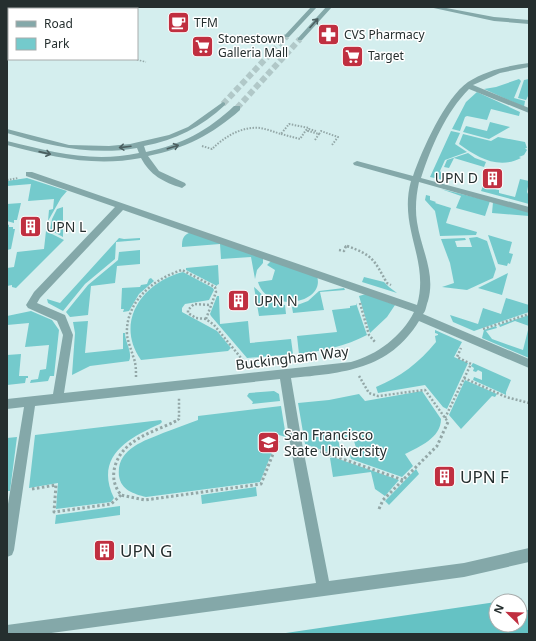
<svg xmlns="http://www.w3.org/2000/svg" width="536" height="641" viewBox="0 0 536 641" font-family="'Noto Sans',sans-serif">
<rect width="100%" height="100%" fill="#d4eeee"/>
<path fill="#74cacc" d="M519 79 521 81 514 98 525 101 524 107 484 89 496 87Z
M529 79V94L526 100 518 98 524 80Z
M477 92 520 112 519 116 491 109 487 120 467 116 465 117 460 131 452 129 466 102Z
M490 122 510 127 489 139 463 132 466 126 487 131Z
M451 131 460 133 455 144 467 152 445 160 440 171 448 181 430 177Z
M463 134 491 141 498 137 525 142 527 148H525L527 150 524 155 519 157 521 158C498 170 477 157 459 144Z
M468 153 475 158 486 162 484 167 454 158 449 168 444 167 447 160Z
M27 178 67 191 61 198 48 221 49 210 53 209 54 199 28 201 31 184 7 186V181Z
M520 179 529 181 527 192 529 196V204L481 191 483 186 499 190V193L515 197Z
M441 189 490 201 485 216 456 208 461 196Z
M426 195 430 196V200L436 202 435 203 451 208 446 223 477 232 476 235 440 236 435 211 425 200Z
M493 202 529 212V216L492 213Z
M21 203 17 220H14V223L7 221V204Z
M63 207V237L50 230 52 219 57 209Z
M7 224 9 225V227H13V229H15L11 249 7 250Z
M46 231 64 240 16 288 12 287V285L7 286V268L14 267 17 252 44 249Z
M191 232 263 257V263L257 270 255 279 251 257 221 259 220 244 182 247C182 239 183 235 191 232Z
M488 235 512 242 509 253 513 254 510 264 508 263 507 266 498 264Z
M477 237 487 241 496 269 493 278 467 290 442 287 454 283 450 263 441 239 465 238 466 240 455 241 457 247H472L469 238Z
M119 238 124 239 140 238V240L116 242 115 259 85 284 63 311 48 303 47 299 60 303Z
M140 250V264L117 266 115 283 91 286 88 315 70 317 66 312 88 285 118 260 119 252Z
M272 260 317 276C326 304 267 314 258 282L272 280 275 270 267 265Z
M218 265 219 284 217 285V286L186 270V268Z
M183 272 213 288 214 290 209 300 185 304 182 308V312L217 331 231 348 228 351 141 360C114 322 143 282 183 272Z
M508 273 502 295 478 288Z
M364 277 384 282 389 287 397 293 362 282Z
M151 278 154 281 139 294 129 311 123 312 124 309H121L122 288 140 287 141 285 147 284 149 279Z
M254 287C266 297 266 303 285 305L286 314 259 316Z
M344 288 345 290 320 292 324 310 293 313 292 307 308 301 319 291Z
M366 294 395 305 387 317 370 333 359 296Z
M217 296H219L220 324 248 321 250 343 291 339 293 354 247 358 211 316 210 314Z
M506 298 529 305V312L474 331 453 322 450 315 478 324 483 308 501 314Z
M356 303 367 335C346 346 323 351 299 354L297 336 337 332 332 310 350 308V306L356 305Z
M31 311 52 320 59 330 54 376H50L48 381 30 383 31 380 38 379 40 370 46 369 49 345 25 347 29 323 7 325V316Z
M529 315V358L482 338 484 330 496 326 497 328 486 331 492 339 523 350 529 326 515 321 500 327 499 325Z
M88 321 85 353 123 349V333H125C125 342 133 353 129 361L90 366 72 375 75 333 73 322Z
M435 330 462 342 454 357 468 363 447 409 443 407 425 385 378 393 376 387C400 377 419 363 436 342L435 336 438 335V334L435 333Z
M21 354 19 376H28V378H26L25 383 7 385V355Z
M473 363 511 380 506 392V395L473 380 474 377 482 380V372L478 370 476 372 473 371 474 368 471 366Z
M465 380 497 394 495 397 492 396 461 429 449 415Z
M274 391 279 394 280 401 252 404 253 402 247 396 249 393Z
M422 391 441 419C441 438 419 447 405 454L413 466 402 477 351 459 349 452 357 451 354 441H350L349 438 338 439 342 457 305 444 298 403 329 400 359 394 365 401Z
M281 406 286 437 279 435 260 482 146 497C134 494 121 490 119 476 116 449 144 441 163 433 175 429 186 424 198 420V416Z
M161 420 162 422 160 424C128 438 94 457 114 498L111 502 56 509 58 483 29 488 35 435Z
M17 437 10 491H7V438Z
M333 457 399 480 385 496 375 489 371 472 333 477 330 458Z
M416 469 419 474 389 505 385 501Z
M256 487 257 496 202 504 201 495Z
M120 506V515L55 524 56 515Z"/>
<path fill="#65c2c4" d="M521 598 526 610H529V634H279L496 602V625H520V601H502Z"/>
<g fill="none" stroke-linecap="round" stroke-linejoin="round">
<path stroke="#b1c8c8" stroke-width="6" stroke-dasharray="6 3" stroke-linecap="butt" d="M223 104 287 36
M237 108 300 39"/>
<path stroke="#93a7a7" stroke-width="1.5" stroke-dasharray="1.5 1.5" stroke-linecap="butt" d="M7 29 9 28
M134 59 146 62"/>
<path stroke="#93a7a7" stroke-width="2" stroke-dasharray="1.5 1.5" stroke-linecap="butt" d="M316 131 309 129 308 131 319 134 321 131 338 137 332 145
M281 134 300 139 306 130 309 131
M315 140 319 134
M202 146 212 149C224 137 242 126 260 128 267 129 274 132 281 134L289 124 309 128
M7 180 18 178
M345 247 346 246 350 247"/>
<path stroke="#93a7a7" stroke-width="2.5" stroke-dasharray="2 2" stroke-linecap="butt" d="M347 246C373 255 374 260 387 283L391 285
M339 250 344 251 346 246
M360 303 369 335 375 342
M206 319 196 318 188 313V310L194 304 210 305
M483 329 529 314
M359 376 369 393 378 396 425 390 448 422
M136 377C136 370 136 363 133 356 131 349 128 342 127 335 125 302 153 279 182 270L215 287 216 292 206 319 214 325 246 364
M464 378 506 397 529 403
M445 418 471 364 457 357 461 348
M174 422 179 419V398"/>
<path stroke="#93a7a7" stroke-width="3" stroke-dasharray="2.5 2.5" stroke-linecap="butt" d="M176 421C154 432 123 439 115 466 112 477 114 486 121 495L145 500 261 484 279 439
M311 448 403 480
M32 489 56 485 54 512 111 504 121 495
M379 509 383 500 437 446 448 422 447 421"/>
<path fill="#84a8a9" fill-rule="evenodd" d="M311 7H317L289 37H285V35Z
M326 7H332L302 40H298V38Z
M429 7H441L494 17 529 20V24L494 21Z
M529 63V67L500 73 473 85 529 108V113L469 89C446 112 431 147 421 178L529 207V213L419 182C416 196 415 209 417 222 421 249 436 273 428 301 426 306 426 311 423 314L529 359V368L419 321C389 370 343 373 291 378L302 443 329 581 464 563 529 548V562L464 577 44 634H7V625L316 583 290 443 280 379 35 406 14 550 12 555 7 557V510L24 407 7 409V399L53 394 63 335 57 321 28 308 26 305 34 292 115 207 26 176V172H32L417 305C430 260 398 228 411 181L354 165 353 163 357 161 413 176C422 150 445 98 468 82 486 70 508 66 529 63ZM123 210 414 312C402 336 377 355 351 362L64 393 73 335 65 315 37 303 40 298Z
M223 102 225 103V105C202 127 175 140 144 146L146 152C181 145 209 130 234 106H240V110C213 134 184 149 148 156L159 171 185 183 186 185 182 188C163 182 150 175 141 158 94 167 52 157 7 145V141C52 152 92 163 139 153L137 148C92 156 50 146 7 133V129L69 145 109 146 130 144 169 135 188 127Z"/>
</g>
<defs><path id="oneway-shaft" d="M-6 0H5M1.5-3L5.5 0L1.5 3" fill="none" stroke-width="1.6" stroke-linecap="round" stroke-linejoin="round"/></defs>
<g stroke="#4b5f60">
<use href="#oneway-shaft" transform="translate(314 23) rotate(-48)"/>
<use href="#oneway-shaft" transform="translate(125 147) rotate(173)"/>
<use href="#oneway-shaft" transform="translate(173 147) rotate(-18)"/>
<use href="#oneway-shaft" transform="translate(45 153) rotate(13)"/>
</g>
<defs>
<symbol id="cafe-square" viewBox="-11 -11 22 22"><rect x="-9" y="-9" width="18" height="18" rx="4" fill="#c02f40" stroke="#fff"/><path d="M-5.5-4.5H6V0H3Q3 3.5 0 3.5H-2.5Q-5.5 3.5-5.5 0ZM3-3.2v2h1.7v-2ZM-6 4.5H4V6H-6Z" fill="#fff"/></symbol>
<symbol id="pharmacy-square" viewBox="-11 -11 22 22"><rect x="-9" y="-9" width="18" height="18" rx="4" fill="#c02f40" stroke="#fff"/><path d="M-2-6h4v4h4v4h-4v4h-4v-4h-4v-4h4Z" fill="#fff"/></symbol>
<symbol id="supermarket-square" viewBox="-11 -11 22 22"><rect x="-9" y="-9" width="18" height="18" rx="4" fill="#c02f40" stroke="#fff"/><path d="M-6-5.5h2.5l.6 2H6L4.5 2H-2.5L-4.4-4H-6ZM-1.5 3.2a1.3 1.3 0 1 0 .1 0ZM3 3.2a1.3 1.3 0 1 0 .1 0Z" fill="#fff"/></symbol>
<symbol id="building-square" viewBox="-11 -11 22 22"><rect x="-9" y="-9" width="18" height="18" rx="4" fill="#c02f40" stroke="#fff"/><path d="M-4-6H4V6H1V3H-1V6H-4ZM-2.5-4.3h1.7v1.8h-1.7ZM.8-4.3h1.7v1.8H.8ZM-2.5-1h1.7V.8h-1.7ZM.8-1h1.7V.8H.8Z" fill="#fff"/></symbol>
<symbol id="university-square" viewBox="-11 -11 22 22"><rect x="-9" y="-9" width="18" height="18" rx="4" fill="#c02f40" stroke="#fff"/><path d="M0-5L7-2L0 1L-7-2ZM-4 1L0 2.5L4 1V4Q0 6-4 4Z" fill="#fff"/></symbol>
</defs>
<g fill-rule="evenodd">
<use href="#cafe-square" x="166" y="10" width="25" height="25"/>
<use href="#pharmacy-square" x="316" y="22" width="25" height="25"/>
<use href="#supermarket-square" x="190" y="34" width="25" height="25"/>
<use href="#supermarket-square" x="340" y="44" width="25" height="25"/>
<use href="#building-square" x="480" y="166" width="25" height="25"/>
<use href="#building-square" x="18" y="214" width="25" height="25"/>
<use href="#building-square" x="226" y="288" width="25" height="25"/>
<use href="#university-square" x="256" y="430" width="25" height="25"/>
<use href="#building-square" x="432" y="464" width="25" height="25"/>
<use href="#building-square" x="92" y="538" width="25" height="25"/>
</g>
<g text-anchor="middle" stroke-width="3" stroke-linejoin="round" paint-order="stroke">
<g font-size="12" fill="#252f2f" stroke="#fff" text-anchor="start">
<text x="194" y="27">TFM</text>
<text x="344" y="39">CVS Pharmacy</text>
<text x="218" y="43">Stonestown<tspan x="218" dy="14">Galleria Mall</tspan></text>
<text x="368" y="60">Target</text>
</g>
<g font-size="14" fill="#252f2f" stroke="#fff" text-anchor="start">
<text x="478" y="183" text-anchor="end">UPN D</text>
<text x="46" y="232">UPN L</text>
<text x="254" y="306">UPN N</text>
<text x="284" y="440">San Francisco<tspan x="284" dy="16">State University</tspan></text>
</g>
<g font-size="14" fill="#252f2f" stroke="#fff">
<text transform="translate(292 358) rotate(-7)" y="5">Buckingham Way</text>
</g>
<g font-size="17" fill="#252f2f" stroke="#fff" text-anchor="start">
<text x="460" y="483">UPN F</text>
<text x="120" y="557">UPN G</text>
</g>
</g>
<rect width="536" height="641" fill="none" stroke="#252f2f" stroke-width="16"/>
<rect x="8" y="8" width="130" height="52" fill="#ffffff" stroke="#a8acac"/>
<rect x="16" y="21" width="20" height="6" fill="#84a8a9" stroke="#a8acac"/>
<text x="44" y="28" font-size="12" fill="#252f2f">Road</text>
<rect x="16" y="38" width="20" height="12" fill="#74cacc" stroke="#a8acac"/>
<text x="44" y="48" font-size="12" fill="#252f2f">Park</text>
<g transform="translate(508 613) rotate(293)"><circle r="19" fill="#ffffff" stroke="#a8acac"/>
<path d="M0-3L7 15L0 10L-7 15Z" fill="#c02f40"/>
<text y="-6" font-size="11" font-weight="bold" text-anchor="middle" fill="#252f2f">N</text>
</g>
</svg>
